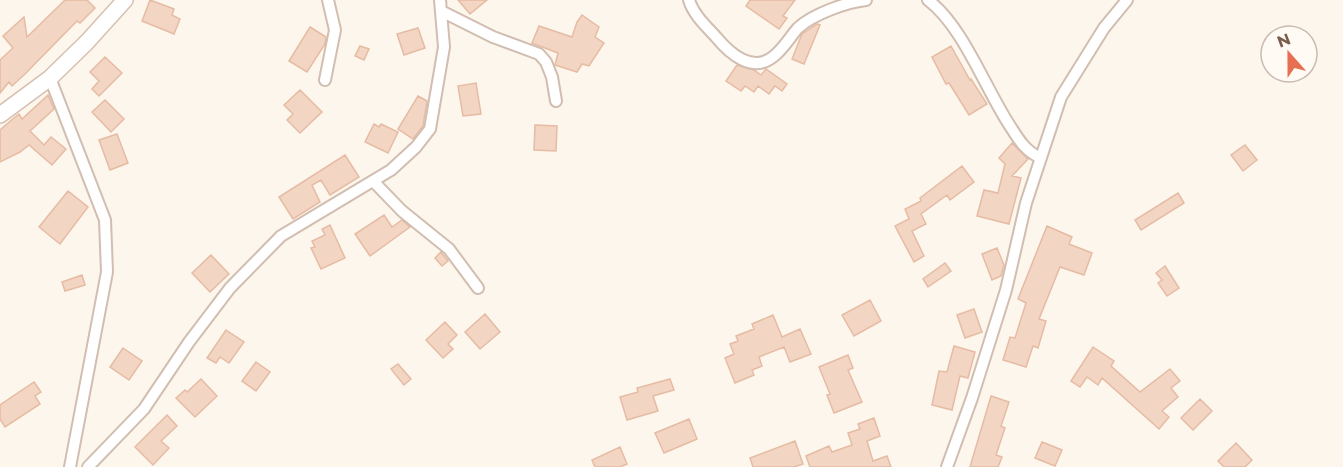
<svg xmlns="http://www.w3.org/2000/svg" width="1343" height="467" viewBox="0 0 1343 467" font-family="Montserrat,sans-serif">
<rect width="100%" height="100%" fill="#fdf6ec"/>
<path fill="#f3d5c3" stroke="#e6bba3" stroke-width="1.5" d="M65 0H87L95 8 80 23 77 21 25 74 12 86 9 82 0 93V60L13 48 3 36 24 17 27 37Z
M150 0 174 9 172 15 180 19 174 34 142 21Z
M458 0H487L470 14Z
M750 0H795L783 16 787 18 779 29 746 6Z
M582 15 599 27 595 37 604 43 589 66 582 64 577 72 555 65 558 53 532 43 539 26 572 37 577 22Z
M817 24 820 25 804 64 792 59 802 34Z
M310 27 326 37 325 44 307 72 289 61Z
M418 28 425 48 404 55 397 34Z
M360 46 369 49 364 60 355 56Z
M951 46 970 80 971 79 987 104 969 115 949 83 946 84 932 57Z
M105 57 122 73 99 96 92 89 99 81 90 72Z
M737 65 754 70 761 75 766 69 787 84 782 91 775 86 769 94 758 86 754 92 745 86 741 91 726 81Z
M476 83 481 114 463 116 458 86Z
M300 90 322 112 300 133 287 120 293 114 284 105Z
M48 95 54 109 30 131 44 145 51 137 66 149 52 165 29 145 20 152 0 162V130L15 117 19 114 22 119Z
M418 96 427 101 423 126 413 139 398 129Z
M105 100 124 119 111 132 92 112Z
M374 124 379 127 381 124 398 132 388 153 365 142Z
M535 125 557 126 556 151 534 150Z
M117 134 128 163 110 170 99 140Z
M1012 143 1028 159 1012 176 1021 178 1009 224 977 216 984 190 998 193 1005 164 999 158Z
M1245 145 1257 160 1243 171 1231 155Z
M345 155 359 177 330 195 321 180 312 185 320 202 293 219 279 197Z
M962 166 974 182 950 200 947 195 921 214 926 224 912 231 924 256 914 262 895 226 909 219 905 209 921 201 920 198Z
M68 191 88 207 60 244 39 227Z
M1178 193 1184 203 1141 230 1135 220Z
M384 215 392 227 402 220 410 227 370 256 355 234Z
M330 225 345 258 321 269 311 248 315 247 312 241 325 235 322 229Z
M1047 226 1072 237 1069 244 1092 253 1084 275 1060 267 1039 319 1046 321 1038 348 1033 346 1026 367 1003 360 1010 337 1015 338 1026 303 1018 299Z
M997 248 1004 265 1001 276 992 280 982 254Z
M441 252 448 261 442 266 435 258Z
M211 255 229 274 210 292 192 273Z
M945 263 951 271 928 287 923 279Z
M1165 266 1179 288 1167 296 1158 283 1162 280 1156 273Z
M82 275 85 285 65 291 62 282Z
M870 300 881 321 854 336 842 315Z
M974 309 982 332 965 338 957 315Z
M485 314 500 332 480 349 465 332Z
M773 315 782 337 800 329 811 354 790 362 784 347 759 357 762 366 752 370 754 375 735 383 725 358 734 354 730 344 738 341 736 336 754 329 752 324Z
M445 322 457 335 448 344 453 349 443 358 426 340Z
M226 330 244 342 229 363 220 357 216 363 207 358Z
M954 346 975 352 968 378 960 376 952 410 932 405 939 371 947 372Z
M1093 347 1114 361 1111 366 1140 392 1170 369 1180 381 1171 388 1178 397 1162 411 1169 417 1159 429 1102 378 1098 385 1087 377 1080 387 1071 381Z
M123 348 142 361 129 380 110 367Z
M848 355 853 368 848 370 862 402 834 413 827 395 830 394 819 367Z
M256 362 270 372 256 391 242 381Z
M398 364 411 379 404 385 391 369Z
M201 379 217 396 195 417 176 398 185 390 187 392Z
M670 379 674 390 653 396 658 411 627 420 620 397 638 392 637 388Z
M34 382 41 392 35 396 40 404 5 427 0 419V405Z
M991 396 1009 402 1001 426 1005 428 996 455 1002 457 998 467H970Z
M1200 399 1212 411 1193 430 1181 418Z
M167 415 177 426 161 441 169 448 153 465 135 447Z
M874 418 880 436 867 441 873 461 887 456 891 467H810L806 456 829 446 832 452 852 445 848 433 860 429 858 424Z
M689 419 697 439 664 453 655 433Z
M795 441 803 464 794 467H753L750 458Z
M1042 442 1062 450 1055 466 1035 458Z
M1236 443 1252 460 1245 467H1224L1218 461Z
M620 447 627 464 620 467H595L592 460Z"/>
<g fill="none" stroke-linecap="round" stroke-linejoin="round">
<defs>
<path id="street" d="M689 0C693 14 706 26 716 37 730 54 753 74 774 56 784 48 790 37 798 28 813 14 847 2 866 0
M928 0C964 27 986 91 1012 129 1020 142 1027 152 1041 158
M441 11 493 37 539 54 546 62 552 77 556 101
M50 78 105 220 107 272 70 467
M325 80 335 30 328 0
M373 181 402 211 449 249 478 288
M88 467 144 409 189 342 230 288 281 236 391 170 416 147 430 129 444 47 440 0
M947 467 972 398 1006 290 1026 203 1061 97 1104 28 1127 0"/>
<path id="secondary" d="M0 115 50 78 87 42 125 0"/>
</defs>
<use href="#street" stroke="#d1beb0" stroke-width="14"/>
<use href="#secondary" stroke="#d6c0b0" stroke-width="18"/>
<use href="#street" stroke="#fff" stroke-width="10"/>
<use href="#secondary" stroke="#fff" stroke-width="15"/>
</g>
<g transform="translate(1289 54) rotate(339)"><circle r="28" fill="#fffaf3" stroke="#cabbb1" stroke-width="1.5"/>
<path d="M0-4.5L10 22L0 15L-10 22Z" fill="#e76f51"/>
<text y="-9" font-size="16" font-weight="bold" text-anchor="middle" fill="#7a5c4d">N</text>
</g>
</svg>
